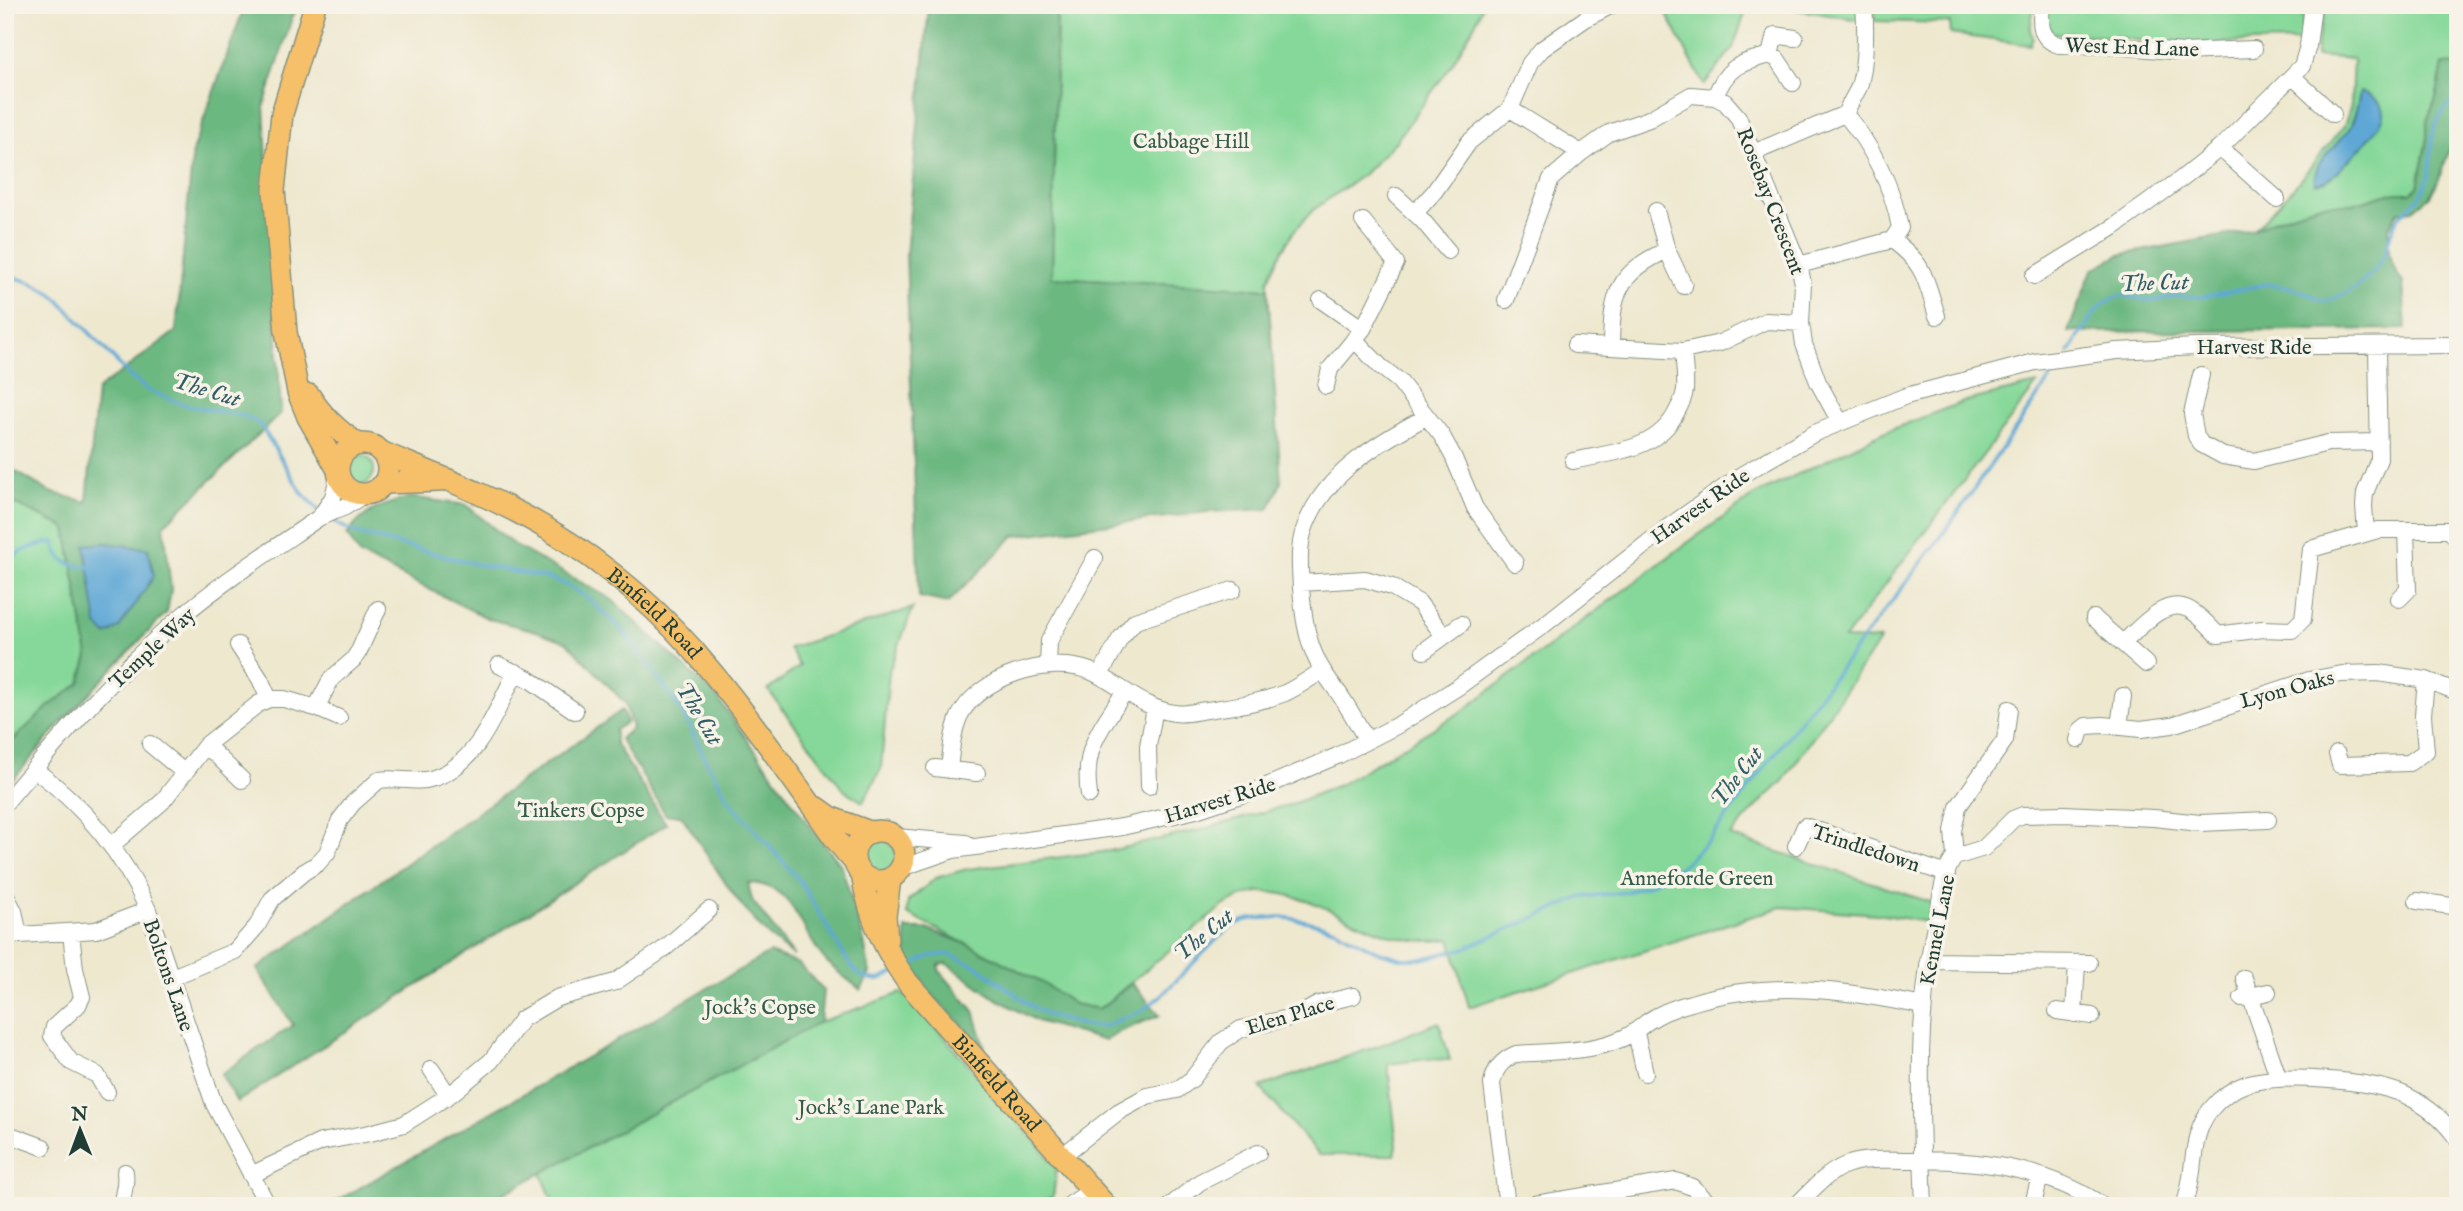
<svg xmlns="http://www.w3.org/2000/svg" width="2463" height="1211" viewBox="0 0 2463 1211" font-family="'IM FELL English',serif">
<rect width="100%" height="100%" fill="#f7f3e8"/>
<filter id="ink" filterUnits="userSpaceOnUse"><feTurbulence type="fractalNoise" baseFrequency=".0143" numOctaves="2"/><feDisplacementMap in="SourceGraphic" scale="14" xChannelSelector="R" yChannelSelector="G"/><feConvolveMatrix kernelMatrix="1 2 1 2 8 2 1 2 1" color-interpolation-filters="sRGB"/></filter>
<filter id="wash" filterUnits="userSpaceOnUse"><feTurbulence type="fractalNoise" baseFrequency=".00686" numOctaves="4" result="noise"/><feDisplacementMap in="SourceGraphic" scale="28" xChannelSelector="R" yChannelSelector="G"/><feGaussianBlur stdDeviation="1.57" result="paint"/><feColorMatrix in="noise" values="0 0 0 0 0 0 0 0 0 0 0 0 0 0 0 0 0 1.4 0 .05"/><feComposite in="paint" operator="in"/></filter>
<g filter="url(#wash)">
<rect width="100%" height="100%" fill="#eee8cf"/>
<path fill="#85d899" stroke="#528a66" stroke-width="2" fill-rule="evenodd" d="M1057 5H1483L1475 24 1451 66 1396 141 1364 174 1313 210 1294 231 1279 256 1268 281V289L1052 277Z
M1662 5H1748L1733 48 1704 85Z
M1784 5H1860V20L1799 10Z
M1874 5H2034L2030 30 2033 38 2030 45 1951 34 1950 23 1875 21Z
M2046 5H2304L2301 41 2163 44 2115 37 2051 33 2046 23Z
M2327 5H2458V65H2443L2436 99 2427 121V138L2418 187 2411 194 2389 193 2353 204H2320L2254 230 2290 192 2344 126 2351 105 2353 59 2316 56 2317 42ZM2358 104 2353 153 2326 181 2315 184 2327 154 2350 128Z
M2037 384 1844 639 1880 640 1783 781 1762 801 1730 836 1933 903 1929 922 1878 914 1781 907 1469 1007 1450 939C1377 953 1328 891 1259 892 1247 893 1235 900 1224 905L1099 1009 1074 1004 1041 982 907 914 908 901 936 878 967 869 1109 851 1200 830 1295 803 1341 784 1464 710 1683 546 1755 495 1882 433 1966 401Z
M344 470a15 15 0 1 1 30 0a15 15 0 1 1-30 0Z
M5 499 66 528 88 656 80 683 48 707 5 748Z
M913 608 889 671 881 769 863 802 844 790 768 690 800 666 789 648Z
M860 857a18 18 0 1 1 36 0a18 18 0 1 1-36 0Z
M901 993 913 1001 1057 1167 1053 1197 1025 1206H555L541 1173 820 1022Z
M1439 1022 1450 1060 1428 1059 1388 1064 1397 1146 1395 1155H1319L1260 1087 1378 1046Z"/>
<path fill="#6cb881" stroke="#467a5a" stroke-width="2" d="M245 5H296L264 106 281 413 164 525 171 590 167 612 62 722 5 789V748L48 707 80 683 88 656 66 528 5 499V465L50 492 87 502 97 390 176 331 193 149Z
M929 5H1057L1052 277 1268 289 1281 483 1269 509 1207 512 1014 536 948 603 919 597 906 255Z
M2443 64 2458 65V128L2437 183 2430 196 2413 210 2398 212 2388 228 2389 254 2396 272 2403 283 2406 329 2068 332 2092 270 2119 255 2254 230 2274 220 2320 204H2353L2389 193H2411L2418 187 2427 138V121L2436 99Z
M410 497 466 505 514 545 611 599 716 696 812 829 841 865 863 937 870 973 861 990C850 981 837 972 827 962 799 933 797 884 748 883L752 900 794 956C744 923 714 863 681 815H666L620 739 632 728 625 703 567 642 536 631 489 619 360 555 347 535C365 509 381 506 410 497Z
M622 710 627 722 615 730V743L666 824 237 1102 221 1074 293 1025 257 969Z
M906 929H927L967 944 1041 982 1074 1004 1099 1009 1132 983 1160 1015 1121 1031 1105 1041 1037 1021 995 998 946 963 939 965V970L974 1011 985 1048 929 992 906 954Z
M769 953 799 964 823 990 820 1022 481 1206H328Z"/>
<path fill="#5ea8d6" stroke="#3e7285" stroke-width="2" d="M2360 92C2371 93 2388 106 2383 118 2379 130 2337 174 2326 181 2325 181 2317 183 2315 184 2311 161 2338 146 2349 129 2355 119 2358 103 2360 92Z
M106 543 148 549 154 576 119 628 106 635 97 625 85 545Z"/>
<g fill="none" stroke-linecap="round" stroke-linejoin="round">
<path stroke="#5ea8d6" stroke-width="3.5" d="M5 276C26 279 41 285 58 299L131 377 148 390 185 405 244 416 260 424 302 493 318 509
M2069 352 2096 311 2106 302 2119 296H2127L2152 301 2175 296 2203 297 2267 284 2294 288 2325 301C2350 295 2376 276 2385 252 2389 242 2390 231 2396 221 2405 208 2421 200 2426 184 2438 146 2420 128 2458 97
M330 518 339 525 359 534 480 565 548 578 567 585 587 597 623 631 650 667 682 712 708 764 731 803 800 881 847 960 857 973 865 978 878 980 894 973
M5 563C20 550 35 544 54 542 58 563 70 565 88 567
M907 967 931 956 948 954 977 966 1033 1007 1050 1016 1087 1026H1105L1143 1010 1163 994 1218 938 1235 924 1250 919 1281 917 1306 921 1335 929 1376 951 1403 959H1422L1465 948 1582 897 1626 892 1649 885 1681 866 1708 841 1941 537 2060 364"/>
</g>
</g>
<g filter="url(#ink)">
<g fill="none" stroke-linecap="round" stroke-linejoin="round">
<defs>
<path id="minor" d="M2042 5C2040 23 2039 39 2059 45L2114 46 2183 52 2254 49
M1770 55 1775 35 1795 38
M1770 55 1777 59 1793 83
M2292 76 2333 114
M1715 97C1727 66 1740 63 1770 55
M1510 109 1530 63 1542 49 1585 19 1612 5
M2220 148 2277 199
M1753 153 1845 114C1849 105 1854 97 1858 89 1866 69 1866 27 1864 5
M1396 196 1423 221 1448 251
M1656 211 1667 250 1684 286
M1415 213 1434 192 1469 142 1510 109 1581 153
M1363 221 1396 263
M1892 240C1925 263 1926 280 1937 316
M1799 265 1892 240 1900 228C1893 187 1872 146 1845 114
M2034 276 2114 227 2181 179 2220 148 2302 66 2308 46 2313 5
M1321 300 1363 329
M1506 300 1551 179 1581 153 1609 133 1649 119 1691 95 1715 97 1725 102 1738 117 1799 265 1803 283 1801 323 1804 344 1818 382 1840 422
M1354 339 1380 366 1399 381 1442 436 1453 456 1475 508 1515 563
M1575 345 1683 351 1720 343 1766 321 1801 323
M1611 345C1612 294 1617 273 1667 250
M2201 375 2192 414 2196 436 2201 444 2223 456 2254 461 2328 443 2379 442
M1326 386 1330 369 1363 329 1396 263
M1573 461C1612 452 1658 451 1677 411 1681 404 1684 397 1685 390 1686 377 1684 364 1683 351
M320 517 333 497 338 477
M2366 533 2364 506 2365 493 2379 459 2377 347
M1301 583 1365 579 1392 587 1419 603 1444 636
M2399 599 2408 590 2406 530
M2094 618 2146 664
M2123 643C2139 629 2164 597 2188 609 2199 614 2209 626 2218 635L2262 629 2292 630 2303 619 2311 549 2378 530H2450L2458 541
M238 645 260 679 269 699
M1424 651 1461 624
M499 665 529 679 575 711
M1048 666 1049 641 1095 558
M1100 675 1120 639 1135 621 1233 590
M316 708 331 679 353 660 359 651 378 609
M2119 727 2123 696
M2078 740 2081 730 2086 726 2103 725 2141 729 2172 725 2309 680 2342 674 2378 673 2426 680 2458 692
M1367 741C1359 726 1350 710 1340 695 1332 684 1323 673 1317 660 1306 638 1303 612 1301 588 1300 569 1298 547 1304 530 1322 475 1379 442 1426 417
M150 744 185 773
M206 745 242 780
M2337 754 2340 765 2409 763 2426 751 2423 715 2426 680
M935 768 977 773
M34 769C84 806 123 853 148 910L214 1104 268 1206
M949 770C951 752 952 734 959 717 978 677 1049 655 1090 671 1119 683 1142 709 1175 713 1185 715 1197 711 1207 710 1233 706 1260 703 1285 693 1298 687 1310 678 1322 671
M1149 786 1148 746 1155 708
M1089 795C1082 747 1101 729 1125 691
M5 803C59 739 114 675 177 620 222 582 272 550 320 517L345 507 365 494
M896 837 966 843
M111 846 162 802 206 745 258 704 269 699H284L316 708 339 718
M1796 846 1805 826 1947 874
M1955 857 1953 831 1958 807 2005 740 2009 709
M901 868 953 850 1122 827 1196 810 1262 788 1337 756 1398 725 1458 687 1545 624 1664 530 1743 474 1815 433 1906 396 2035 362 2117 351 2196 347 2458 345
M5 894 14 911 19 935
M2417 901 2458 907
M71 933 75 969 82 997 78 1005 54 1027 52 1036 71 1062 97 1075 107 1092
M5 936 96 930 148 910
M1928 961 2089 963
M170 978 235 951 257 926 272 899 304 872 317 864 327 853 340 820 353 803 379 780C396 777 417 784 434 778 479 763 496 710 516 672
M2244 978 2279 1079
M2242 998 2268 992
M2057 1011 2092 1016
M2074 1014 2077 963
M1636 1033 1645 1073
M431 1069 448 1095
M5 1133 43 1147
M1062 1156 1118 1112 1147 1096 1177 1090 1192 1079 1221 1042 1241 1029 1297 1016 1319 1004 1353 996
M251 1175 321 1142 370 1133 404 1124 451 1094 491 1061 522 1019 557 998 615 982 664 949 709 910
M122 1206C122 1191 127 1188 125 1172
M1068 1206 1092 1190
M1170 1206 1200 1182 1258 1153
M1507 1206 1492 1084C1494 1069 1502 1060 1516 1054 1550 1051 1589 1053 1621 1039 1632 1035 1638 1029 1647 1022 1660 1013 1676 1007 1691 1003 1769 979 1845 990 1923 1006
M1523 1206 1676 1181 1692 1187 1712 1206
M1796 1206C1811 1191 1826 1173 1846 1165 1864 1158 1885 1160 1904 1160 1974 1159 2044 1166 2103 1206
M1924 1206C1920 1104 1915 1007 1939 907 1942 891 1944 870 1955 857L1984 848 2013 819 2023 815 2063 814 2154 818 2200 823 2268 820
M2035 1206V1196L2040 1176
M2184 1206C2197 1174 2188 1136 2211 1109 2220 1098 2232 1089 2246 1084 2281 1073 2372 1080 2405 1095 2426 1105 2445 1121 2458 1140"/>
<g id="major">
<path d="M315 5 282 114 274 190 286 332 298 392 308 417 337 468"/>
<path d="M309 395C322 416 338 431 358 444"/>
<circle cx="363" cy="469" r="25"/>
<path id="s1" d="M381 452C436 475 494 497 546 528 607 564 665 614 710 670 745 712 777 757 809 802 824 822 836 843 854 861"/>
<path d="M384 483 439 481"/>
<path d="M818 808 832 818 870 832"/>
<circle cx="879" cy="856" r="25"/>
<path id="s2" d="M862 875C870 918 883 947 908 983L1106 1206"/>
<path d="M887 939 885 916 890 879"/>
</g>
</defs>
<use href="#minor" stroke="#869282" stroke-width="18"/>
<use href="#major" stroke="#869282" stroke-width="24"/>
<use href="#minor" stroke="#fff" stroke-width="16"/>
<use href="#major" stroke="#f6c06b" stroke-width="21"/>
</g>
</g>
<g text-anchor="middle" stroke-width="7" stroke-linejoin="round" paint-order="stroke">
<g font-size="21" fill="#1f3d34" stroke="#f7f3e8">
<text transform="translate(2132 47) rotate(2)" y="7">West End Lane</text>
<text transform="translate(1771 201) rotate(69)" y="7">Rosebay Crescent</text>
<text x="2254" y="354">Harvest Ride</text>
<text transform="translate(1700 506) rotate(-35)" y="7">Harvest Ride</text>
<text dy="7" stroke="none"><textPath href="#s1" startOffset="320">Binfield Road</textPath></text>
<text transform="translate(152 648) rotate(-43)" y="7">Temple Way</text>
<text transform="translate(2287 689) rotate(-15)" y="7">Lyon Oaks</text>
<text transform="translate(1220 800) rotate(-17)" y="7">Harvest Ride</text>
<text transform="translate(1866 848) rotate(18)" y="7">Trindledown</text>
<text transform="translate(1937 930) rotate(-79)" y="7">Kennel Lane</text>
<text transform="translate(169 975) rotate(71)" y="7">Boltons Lane</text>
<text transform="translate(1290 1015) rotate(-17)" y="7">Elen Place</text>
<text dy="7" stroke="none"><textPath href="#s2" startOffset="252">Binfield Road</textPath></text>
</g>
<g font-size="21" fill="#335c48" stroke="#f7f3e8">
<text x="1191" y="148">Cabbage Hill</text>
<text x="581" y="817">Tinkers Copse</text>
<text x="1697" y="885">Anneforde Green</text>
<text x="760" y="1014">Jock's Copse</text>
<text x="871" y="1114">Jock's Lane Park</text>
</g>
<g font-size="23" font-style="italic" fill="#325d65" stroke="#f7f3e8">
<text transform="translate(2154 282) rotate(-2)" y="8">The Cut</text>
<text transform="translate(207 389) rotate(17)" y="8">The Cut</text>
<text transform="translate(700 713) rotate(59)" y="8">The Cut</text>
<text transform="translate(1736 776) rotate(-52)" y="8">The Cut</text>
<text transform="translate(1203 934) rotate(-39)" y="8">The Cut</text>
</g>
</g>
<rect width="2463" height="1211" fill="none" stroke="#f7f3e8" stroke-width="28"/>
<g transform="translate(80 1130) rotate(359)" stroke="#f7f3e8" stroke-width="5" paint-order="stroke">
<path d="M0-5L12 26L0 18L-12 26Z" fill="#1f3d34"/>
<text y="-10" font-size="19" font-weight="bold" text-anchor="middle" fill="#1f3d34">N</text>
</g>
</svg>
